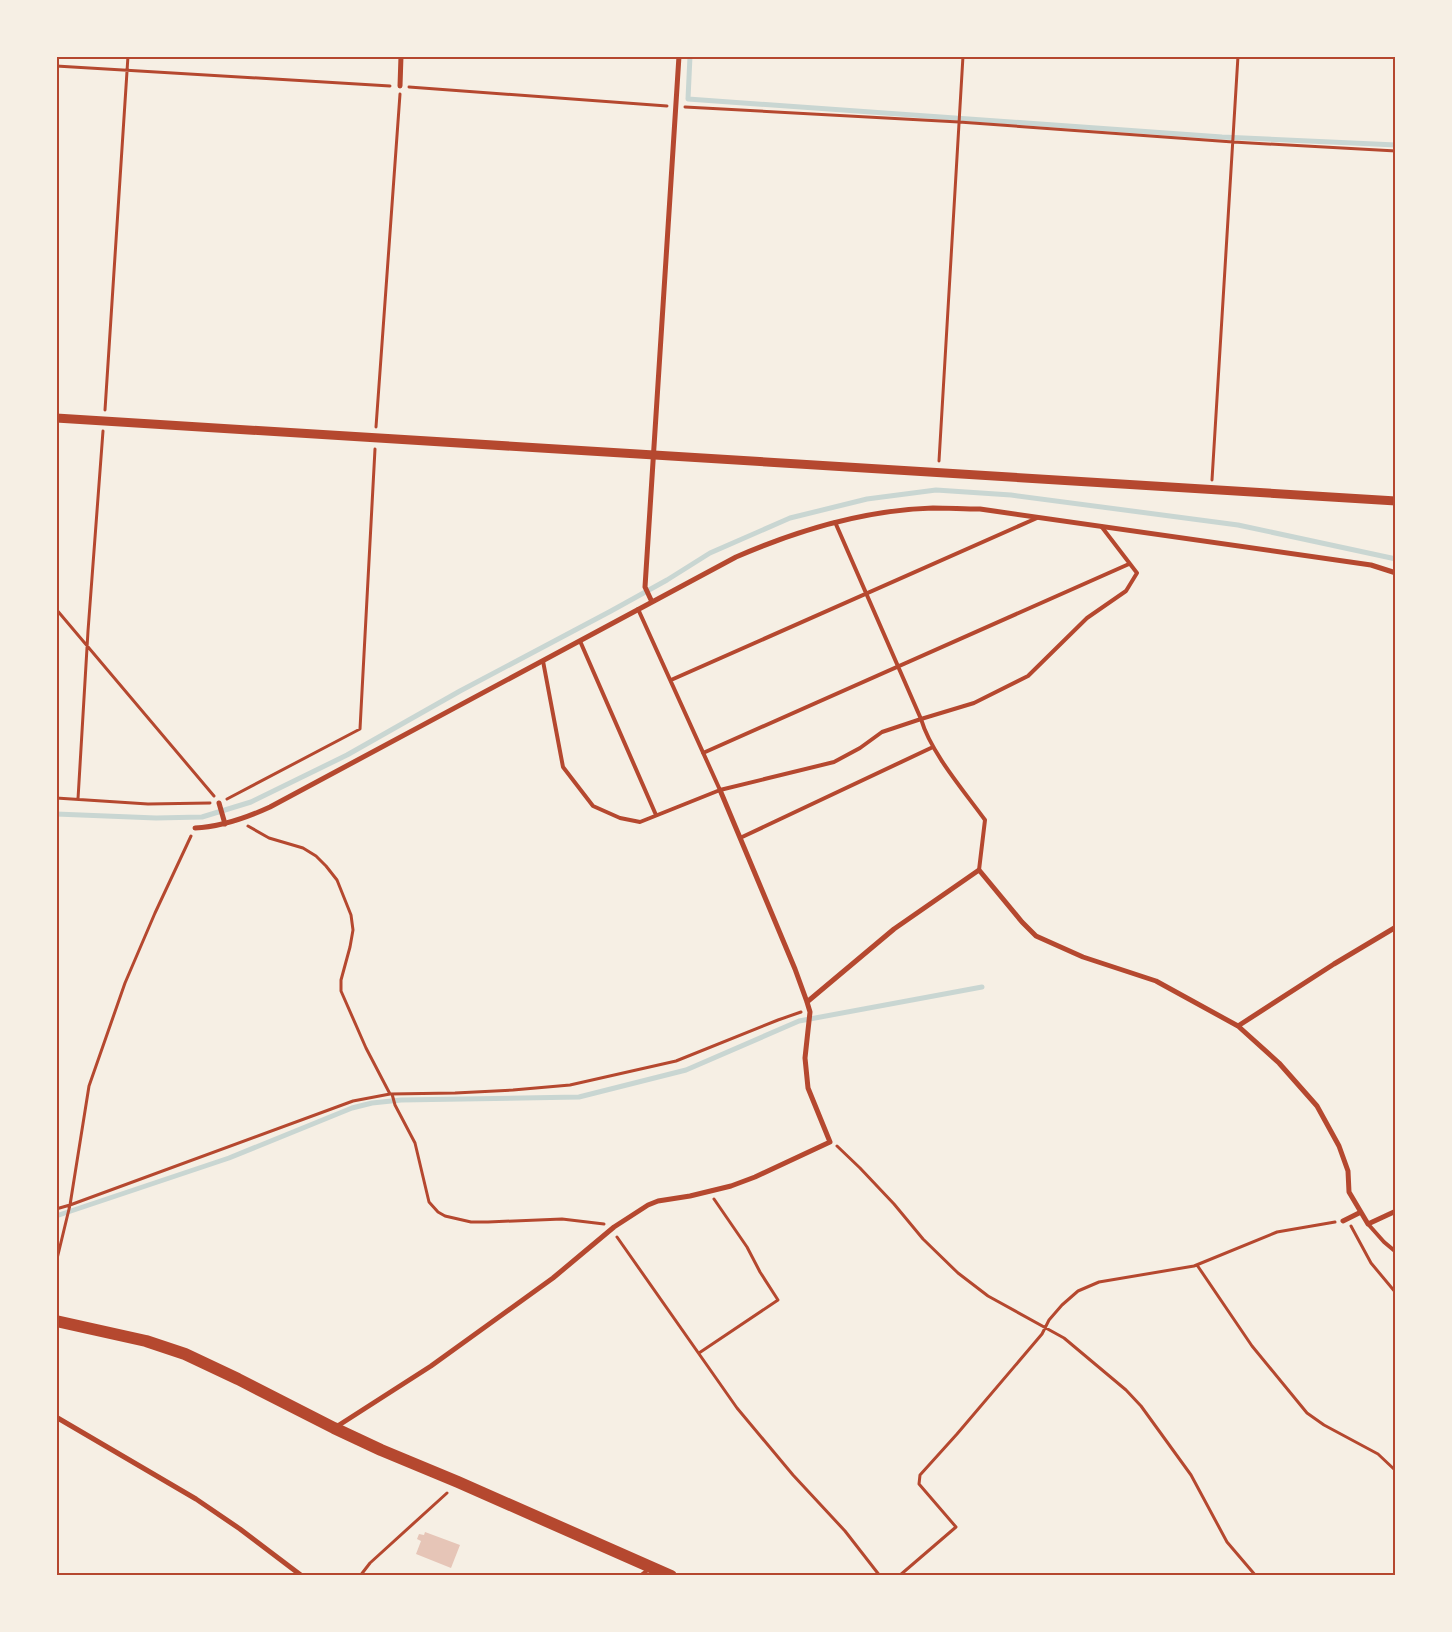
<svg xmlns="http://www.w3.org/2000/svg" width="1452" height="1632" viewBox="0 0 1452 1632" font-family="Inter,sans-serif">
<rect width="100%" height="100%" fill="#f6efe4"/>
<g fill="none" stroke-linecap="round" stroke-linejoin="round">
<path stroke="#c9d6d2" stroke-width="5" d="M690 56 688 99 1222 137 1396 145
M56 814 156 818 202 817 251 802 347 755 460 691 611 611 667 580 710 553 790 518 867 499 936 490 1011 495 1238 525 1396 559
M56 1216 229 1158 352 1108 372 1103 401 1100 579 1097 686 1070 799 1021 982 987"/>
</g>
<path fill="#e6c5b7" d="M425 1532 460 1545 451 1568 416 1554 421 1541 417 1539 419 1534 424 1535Z"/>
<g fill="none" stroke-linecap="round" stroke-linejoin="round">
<path stroke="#b5482f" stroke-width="3" d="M56 66 390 86
M409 87 667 106
M685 107 959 122 1233 142 1396 151
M105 410 128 56
M376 427 400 94
M939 461 963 56
M1212 480 1238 56
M56 609 214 796
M56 798 148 804 210 803
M78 799 88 631 103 431
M227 799 360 729 375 449
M248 826 269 838 303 848 316 856 326 866 337 880 351 915 353 930 350 947 341 980V991L366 1048 390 1094
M392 1094 395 1105 415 1143 429 1202 438 1212 445 1216 471 1222H488L562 1219 604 1224
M837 1146 860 1168 894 1204 923 1239 958 1273 988 1296 1064 1338 1126 1390 1141 1406 1191 1475 1227 1542 1256 1576
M56 1209 70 1205 353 1101 390 1094 455 1093 513 1090 570 1085 676 1061 778 1020 801 1012
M1351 1226 1371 1263 1396 1293
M617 1237 737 1408 793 1475 845 1531 880 1576
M56 1263 70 1205 89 1086 125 983 155 913 191 836
M1197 1265 1252 1346 1307 1413 1324 1425 1378 1454 1396 1471
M699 1353 778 1300 760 1272 747 1247 714 1199
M360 1576 370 1563 447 1493
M899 1576 956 1527 919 1484 920 1475 957 1434 1042 1334 1049 1320 1062 1305 1078 1291 1099 1282 1194 1266 1277 1232 1335 1222"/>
<path stroke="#b5482f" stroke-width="4" d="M638 609 720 790
M580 641 656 815
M543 661 563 767 593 806 620 818 640 822 720 790 834 762 860 748 882 732 921 719 835 522
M671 680 1037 518
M703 753 1129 564
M740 838 933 747
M979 870 985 820C964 791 931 753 921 719L974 703 1028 676 1087 618 1126 591 1137 573 1101 526
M1368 1224 1384 1242 1396 1252
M640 1576 649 1569"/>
<path stroke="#b5482f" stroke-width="5" d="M400 86 401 56
M652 602 645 587 679 56
M219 803 225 824
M195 828C221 827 246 818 270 807L736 557C798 530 865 510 933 508 949 508 964 509 980 509L1371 565 1396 573
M807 1002 894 929 979 870 1022 922 1036 936 1083 957 1156 981 1238 1026 1279 1063 1317 1106 1339 1146 1348 1171 1349 1192 1368 1224 1396 1211
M1238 1026 1334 964 1396 927
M1343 1221 1361 1212
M56 1417 196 1499 240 1529 302 1576
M336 1427 431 1366 553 1278 614 1227 648 1205 658 1201 690 1196 731 1186 755 1177 830 1142 808 1088 805 1058 810 1012 807 1002 795 969 720 790"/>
<path stroke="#b5482f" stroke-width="9" d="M56 418 1396 501"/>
<path stroke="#b5482f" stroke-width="12" d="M56 1321 146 1341 185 1354 238 1379 334 1428 381 1450 458 1482 671 1576"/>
</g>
<rect width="1452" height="1632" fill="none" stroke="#f6efe4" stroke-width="115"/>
<rect x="58" y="58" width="1336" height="1516" fill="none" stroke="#b5482f" stroke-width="2"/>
</svg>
